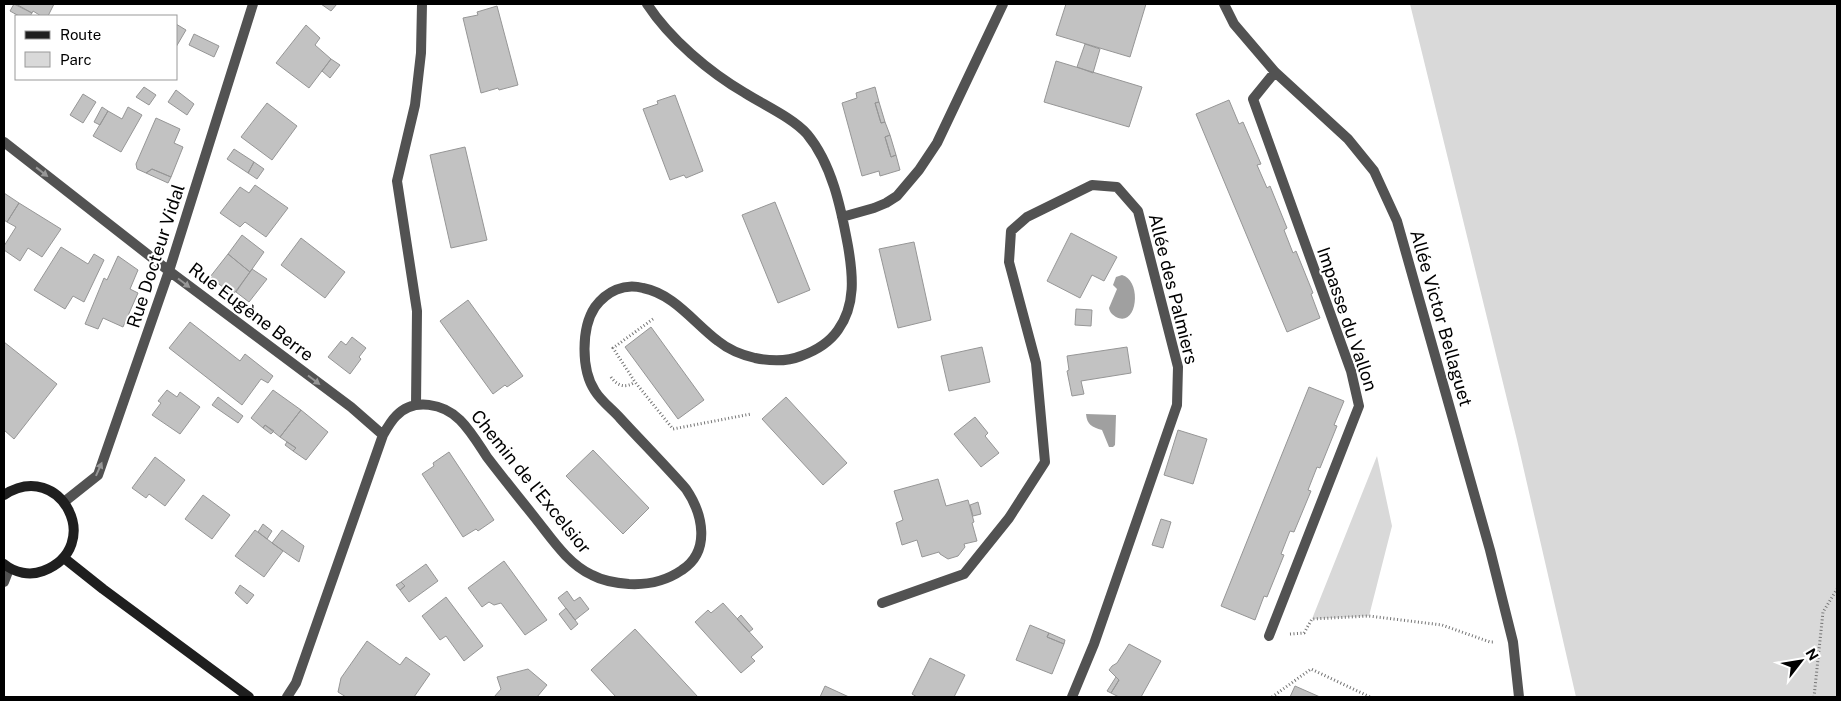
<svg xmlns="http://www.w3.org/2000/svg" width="1841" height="701" viewBox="0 0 1841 701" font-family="'Public Sans',sans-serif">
<rect width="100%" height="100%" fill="#fff"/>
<path fill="#d9d9d9" d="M1410 4H1837V697H1576L1517 440Z
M1377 456 1392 526 1369 616 1312 619Z"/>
<path fill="#a0a0a0" d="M1122 275C1142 280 1138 328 1116 317 1112 314 1110 313 1109 308L1117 289 1113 285 1116 277Z
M1086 414 1116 415 1115 445 1113 447H1109L1102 430C1092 427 1087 425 1086 414Z"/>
<path fill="#c2c2c2" stroke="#969696" d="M14 4 32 13 30 16H19L10 11Z
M16 4H54L48 16H41L33 11 32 13Z
M321 4H337L331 11Z
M1066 4H1146L1130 57 1056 35Z
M497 6 518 85 499 90 498 88 481 93 463 18 478 15 477 12Z
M176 24 186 30 176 47Z
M306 25 320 38 315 45 331 59 309 88 276 63Z
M194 34 219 46 214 57 189 45Z
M1085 44 1100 49 1093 73 1077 67Z
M331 59 340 65 330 78 322 71Z
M1056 61 1142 87 1129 127 1044 102Z
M144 87 156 95 149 105 136 97Z
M875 87 879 102 875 103 881 123 885 122 890 135 885 137 891 157 896 155 900 170 880 176 879 171 862 176 842 103 857 98 856 93Z
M176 90 194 104 187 115 168 102Z
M83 94 96 102 83 123 70 115Z
M675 95 703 171 686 178 684 175 670 180 643 109 658 104 657 101Z
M1229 100 1239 124 1243 122 1261 164 1257 165 1267 188 1270 186 1287 228 1284 230 1293 253 1296 251 1313 293 1311 294 1320 318 1287 332 1196 114Z
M879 102 885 122 881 123 875 103Z
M267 103 297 126 272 160 241 137Z
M102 107 108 111 100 125 94 122Z
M128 107 142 115 121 152 93 136 108 111 122 119Z
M156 118 180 129 174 143 183 147 171 177 152 169 146 173 137 169 136 164Z
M890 135 896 155 891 157 885 137Z
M465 147 487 240 451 248 430 155Z
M234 149 254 162 248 173 227 159Z
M254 162 264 169 257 179 248 173Z
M152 169 171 177 168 183 146 173Z
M255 185 288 208 266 237 245 222 240 227 220 213 240 187 249 193Z
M4 193 19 203 7 222 4 220Z
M775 202 810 290 778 303 742 215Z
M19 203 61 229 42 257 28 248 20 261 4 250V246L16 227 7 222Z
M1071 233 1117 257 1104 281 1092 275 1080 298 1047 281Z
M242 235 264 252 250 272 228 254Z
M301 238 345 272 325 298 281 265Z
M914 242 931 320 898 328 879 249Z
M61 247 88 264 94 254 104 260 84 302 73 296 65 309 34 290Z
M228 254 250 272 233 295 210 277Z
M118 256 138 270 130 289 138 293 123 327 103 318 98 329 85 324 104 278 107 280Z
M252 269 267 279 249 302 236 292Z
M468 300 523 376 507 387 505 385 493 394 440 321Z
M1076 309 1092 310 1091 326 1075 325Z
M190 322 240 361 245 354 273 376 268 383 261 379 242 405 169 348Z
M651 327 704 400 678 419 625 347Z
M352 337 366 348 359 357 361 359 350 374 328 357 341 341 346 345Z
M4 342 57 384 14 439 4 430Z
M982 347 990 382 949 391 941 356Z
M1127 347 1131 373 1081 381 1084 394 1072 396 1067 371 1069 370 1067 356Z
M1309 387 1344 401 1334 425 1337 426 1320 468 1317 467 1308 490 1311 491 1294 532 1290 531 1281 554 1284 555 1267 597 1264 596 1255 620 1221 606Z
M167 390 177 397 180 392 200 407 180 434 152 415 161 403 158 401Z
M273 390 301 410 280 437 265 425 263 428 251 418Z
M218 397 243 416 238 423 212 405Z
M786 397 847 463 823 485 762 419Z
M301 410 328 432 306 460 293 451 296 448 280 437Z
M975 417 988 433 985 436 999 453 981 467 954 434Z
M265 425 274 431 271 434 263 428Z
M1178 430 1207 439 1193 484 1164 475Z
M287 442 296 448 293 451 285 445Z
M593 450 649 508 623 534 566 476Z
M449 452 494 520 478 531 476 529 463 537 422 474 434 466 433 463Z
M155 457 185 480 165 506 149 494 146 498 132 488Z
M938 479 946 506 968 500 974 522 972 523 977 541 964 544 965 547 958 556 948 559 940 554 939 552 922 557 917 540 902 545 896 523 903 520 894 491Z
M203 495 230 515 212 539 185 519Z
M978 502 981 514 973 516 970 505Z
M1161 519 1171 522 1163 548 1152 545Z
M263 524 272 531 267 539 258 532Z
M255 530 283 551 264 577 235 556Z
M282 530 304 546 299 562 272 543Z
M504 561 547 620 525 635 501 603 494 605 489 602 482 607 468 588Z
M426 564 438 581 409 602 400 590 405 586 401 582Z
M401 582 405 586 400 590 396 585Z
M240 585 254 595 247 604 235 593Z
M567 591 574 601 580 597 589 609 575 620 558 598Z
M446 597 483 646 464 661 446 636 440 640 422 616Z
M723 603 763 647 751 657 755 661 741 673 695 622 708 610 711 613Z
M566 608 578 624 571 630 559 614Z
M741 615 753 629 749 632 737 619Z
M1030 625 1049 633 1047 637 1064 644 1052 674 1016 660Z
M635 629 698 697H616L591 670Z
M1049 633 1065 640 1064 644 1047 637Z
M367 641 400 665 406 657 430 674 414 697H346L338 692 341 678Z
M1129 644 1161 661 1141 697H1119L1111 693 1119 680 1109 670 1112 666 1117 663Z
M930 658 965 675 954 697H917L912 694Z
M528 669 547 685 537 697H494L501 689 497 677Z
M1116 677 1119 680 1111 693 1107 691Z
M825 686 849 697H820Z
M1295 686 1320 697H1290Z"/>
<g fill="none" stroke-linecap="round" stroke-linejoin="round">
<path stroke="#747474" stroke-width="3" stroke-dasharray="1 2.5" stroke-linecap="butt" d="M653 319 613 348 635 382 673 429 751 414
M611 377C618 387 626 388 635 382
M1290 634 1304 633 1312 619 1369 616 1442 625 1490 642H1494
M1272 697 1311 669 1370 697
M1814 697 1823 612 1837 589"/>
<path stroke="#525252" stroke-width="10" d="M1224 4 1234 24 1275 72 1348 139 1374 171 1397 221 1490 550 1513 642 1519 697
M4 142 169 271 351 407 383 435
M842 217 874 208 886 203 897 196 919 170 937 143 1003 4
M416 405 417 311 397 181 415 105 421 53 422 4
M64 502 98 475 169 271 253 4
M4 582 9 569
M882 603 964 574 1009 518 1045 462 1036 363 1009 262 1011 231 1027 217 1092 185 1117 187 1138 211 1178 367 1177 405 1094 644 1072 697
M1269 636 1359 406 1351 371 1253 99 1275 72
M287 697 296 683 383 435C387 428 391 421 396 416 414 397 444 404 460 420 471 431 479 445 487 457 503 478 520 499 536 519 552 539 568 564 592 575 603 581 616 583 629 584 648 585 666 581 682 570 711 551 703 514 686 489 665 465 642 442 620 418 612 409 601 401 595 391 581 370 581 328 595 307 607 291 624 283 643 288 674 294 694 323 718 341 729 350 742 355 755 358 770 361 786 362 801 356 815 351 829 343 838 330 856 305 853 275 848 246 841 208 832 164 807 134 793 118 764 105 745 93 709 72 670 39 647 4"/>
<path stroke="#1f1f1f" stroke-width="10" d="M4 495C61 458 106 547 43 571 30 576 15 573 4 564
M64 558 103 589 249 697"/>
</g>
<defs><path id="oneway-solid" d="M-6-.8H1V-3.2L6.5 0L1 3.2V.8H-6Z" transform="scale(1.25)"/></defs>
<g fill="#979797">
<use href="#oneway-solid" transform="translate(42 172) rotate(38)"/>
<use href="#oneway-solid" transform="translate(184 283) rotate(37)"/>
<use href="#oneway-solid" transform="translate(314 380) rotate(37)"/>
<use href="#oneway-solid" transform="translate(99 469) rotate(-66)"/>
</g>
<g text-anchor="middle" stroke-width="4" stroke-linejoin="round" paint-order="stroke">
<g font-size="18" fill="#000" stroke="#fff">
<text transform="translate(156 256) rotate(-72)" y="6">Rue Docteur Vidal</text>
<text transform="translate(1173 289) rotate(76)" y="6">Allée des Palmiers</text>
<text transform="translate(251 312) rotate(37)" y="6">Rue Eugène Berre</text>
<text transform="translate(1441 318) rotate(74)" y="6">Allée Victor Bellaguet</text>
<text transform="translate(1347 319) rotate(71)" y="6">Impasse du Vallon</text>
<text transform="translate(531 482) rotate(51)" y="6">Chemin de l'Excelsior</text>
</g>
</g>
<rect width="1841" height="701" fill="none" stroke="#000000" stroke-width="10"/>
<rect x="15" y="15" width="162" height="65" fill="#ffffff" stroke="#999999"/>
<rect x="25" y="31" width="25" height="8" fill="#1f1f1f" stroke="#999999"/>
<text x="60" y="40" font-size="15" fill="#000000">Route</text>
<rect x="25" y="52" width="25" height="15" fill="#d9d9d9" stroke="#999999"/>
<text x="60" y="65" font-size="15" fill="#000000">Parc</text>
<g transform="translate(1801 661) rotate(59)" stroke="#ffffff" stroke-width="4" paint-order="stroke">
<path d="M0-4L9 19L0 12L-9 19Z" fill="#000000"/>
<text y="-8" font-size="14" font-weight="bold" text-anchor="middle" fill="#000000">N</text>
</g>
</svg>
